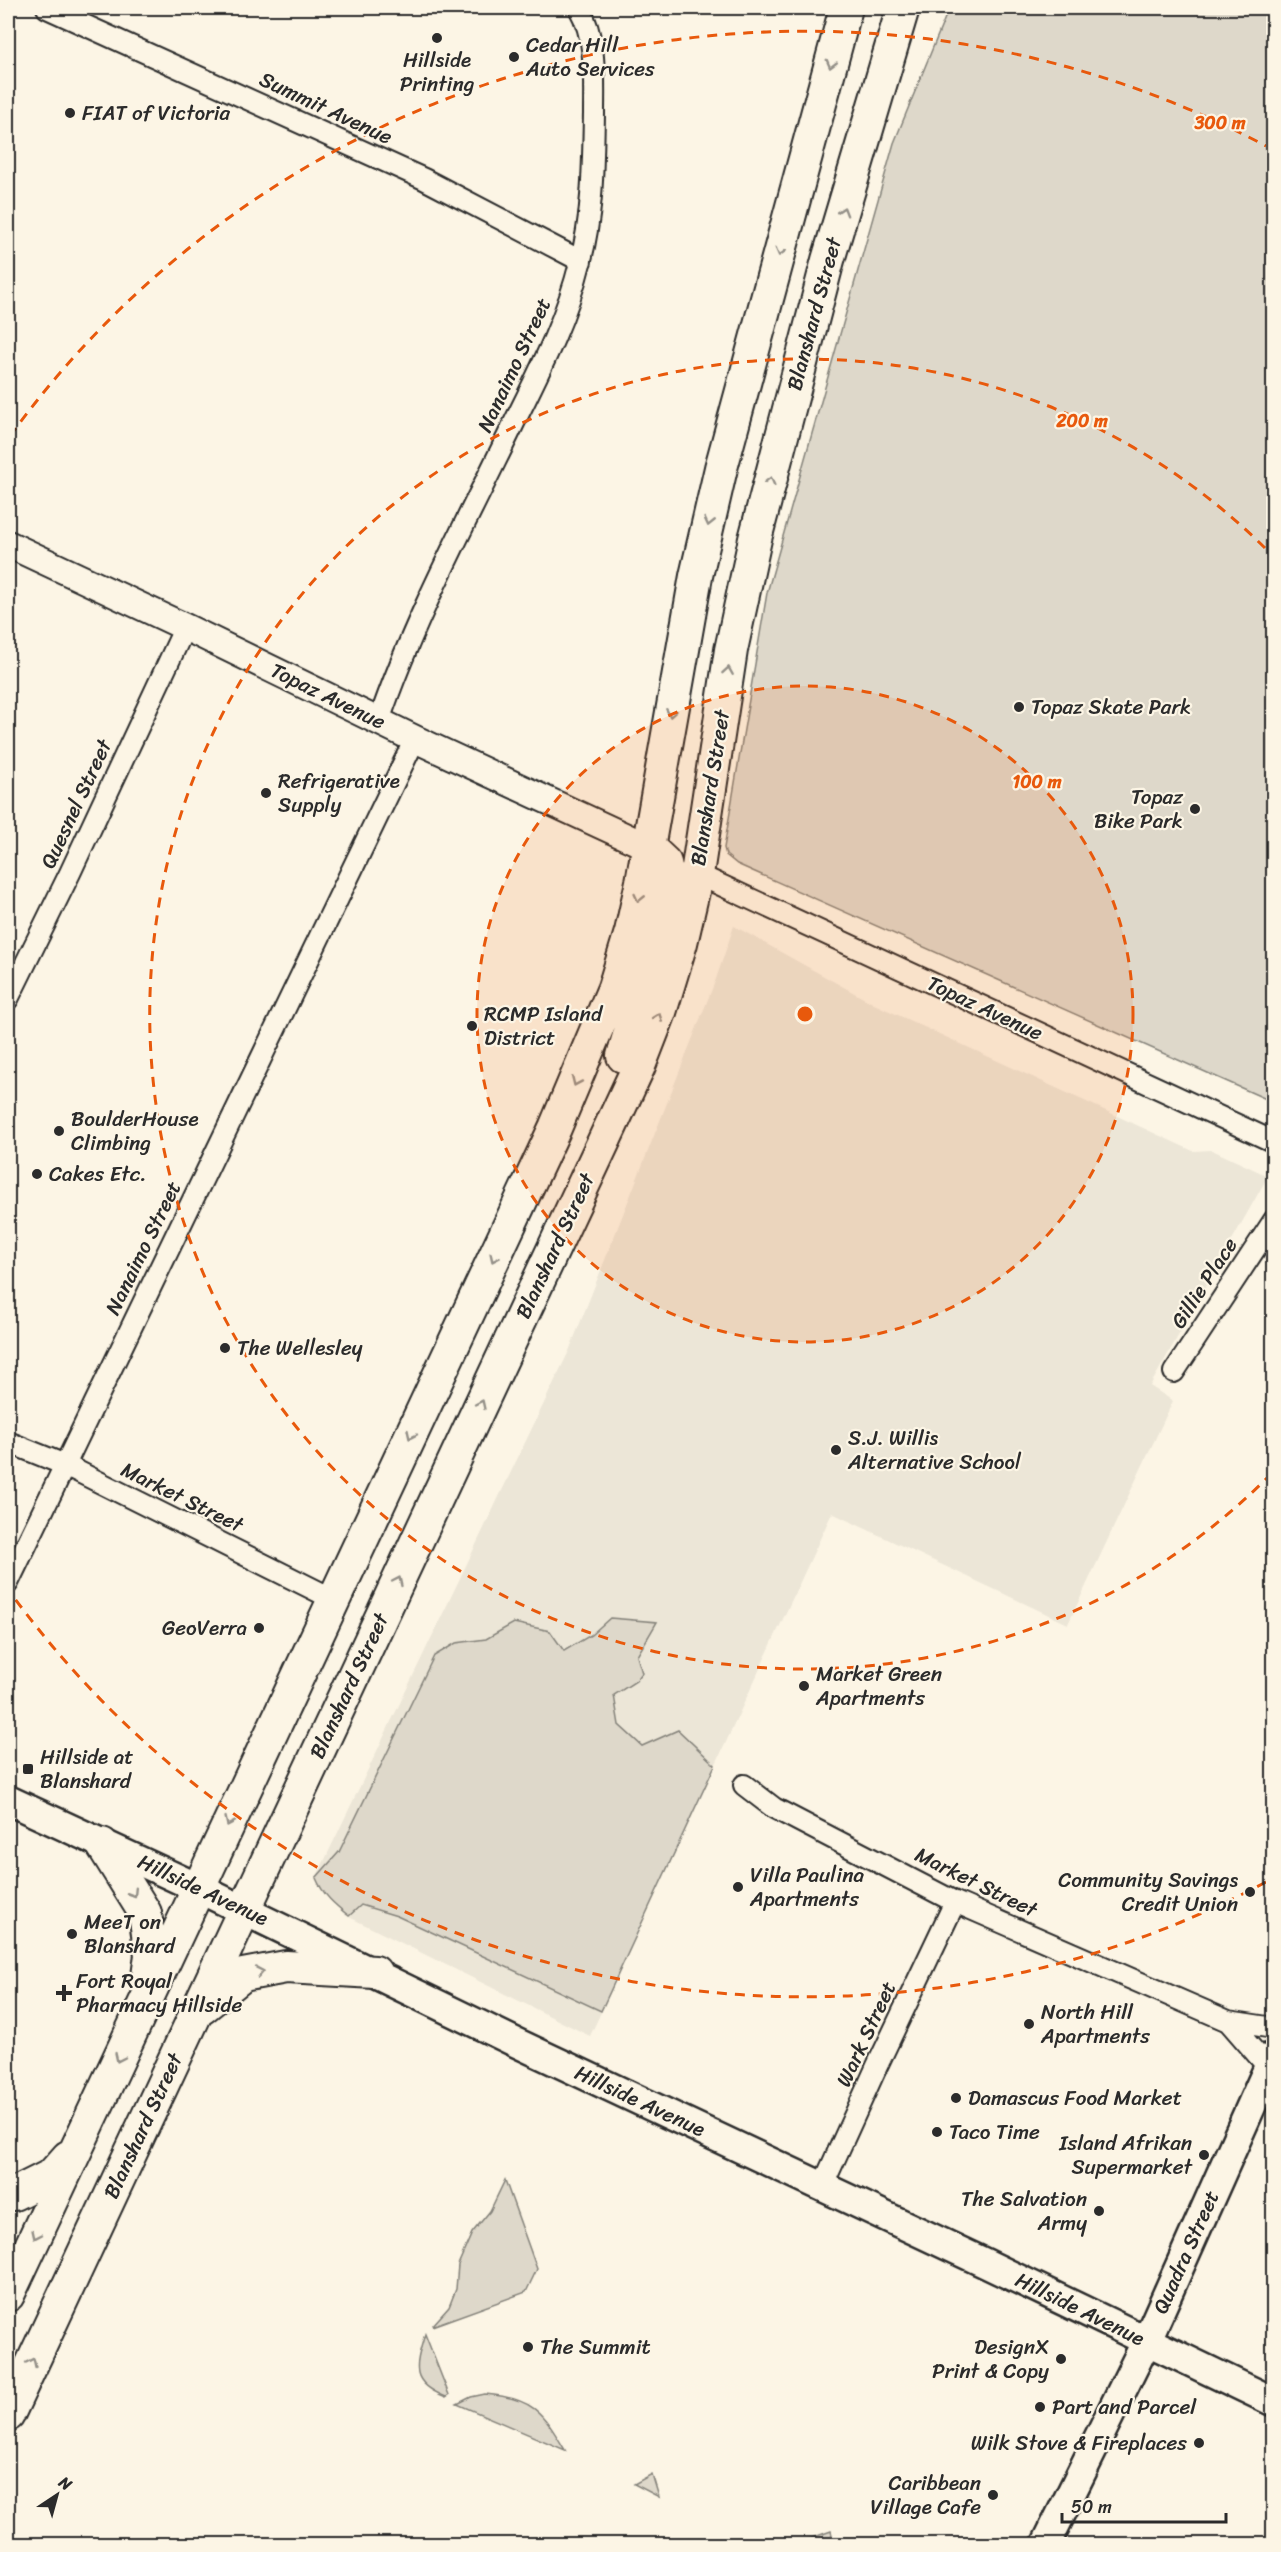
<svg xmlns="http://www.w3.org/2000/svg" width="1281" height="2552" viewBox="0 0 1281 2552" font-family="Sriracha,sans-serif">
<rect width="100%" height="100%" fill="#fcf5e5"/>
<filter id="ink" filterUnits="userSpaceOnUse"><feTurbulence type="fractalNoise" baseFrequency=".0167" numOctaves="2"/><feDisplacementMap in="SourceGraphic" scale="12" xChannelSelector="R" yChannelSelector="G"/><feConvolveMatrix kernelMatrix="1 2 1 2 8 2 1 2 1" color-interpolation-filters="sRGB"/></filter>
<g filter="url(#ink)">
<path fill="#ece6d7" d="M734 926 874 1004 1193 1151 1212 1150 1268 1176 1150 1386 1173 1401 1068 1624 832 1513 590 2036 345 1915 321 1890 316 1878 569 1351 716 979Z"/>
<path fill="#ded8ca" stroke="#84827a" stroke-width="1.5" d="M949 8H1273V1102L737 864 726 855 724 848 767 593 894 143Z
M610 1618 657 1622 637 1656 642 1673 636 1681 614 1695 619 1725 642 1746 678 1730 715 1765 601 2011 397 1916 361 1905 349 1916C335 1905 323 1895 316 1878L339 1852 434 1656 456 1643 486 1639 514 1623 550 1631 564 1651 591 1635Z
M505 2180 537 2269 526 2292 432 2326 449 2307 456 2289 458 2265 472 2233 490 2211Z
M425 2334 449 2395 446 2397C409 2382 415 2367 425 2334Z
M485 2394C533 2398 542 2411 565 2450L457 2404 471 2397Z
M652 2474 659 2497 634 2484Z
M831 2531 832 2535 828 2544H795Z"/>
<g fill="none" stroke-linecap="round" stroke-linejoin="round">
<defs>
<path id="minor" d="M47 8 424 179 581 261
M379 721C414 618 467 521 514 423 540 370 566 320 580 263 593 216 593 163 594 114 594 79 597 39 579 8
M697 874 1274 1142
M8 999 70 873 185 627
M1174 1372 1274 1220
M8 1442 65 1465 333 1599
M8 1583 415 739
M744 1785 774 1808 955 1902 1228 2021 1274 2028
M1228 2021 1268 2067
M822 2187 877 2066 955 1902"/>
<path id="tertiary" d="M8 544 185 627 415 739 648 847"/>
<path id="secondary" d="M8 1800 198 1888 517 2043 987 2264 1274 2402
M1046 2544 1146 2342 1274 2055"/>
<path id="primary" d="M623 1056 651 961 668 877 665 863 648 847
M102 1844 145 1913 151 1955 147 1983
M202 2008 243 1975 286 1967 375 1972
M8 2194H14L52 2175 68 2157
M8 2295 555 1128 614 988 631 932 642 882 696 576 721 468 846 8
M8 2415 639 1066 660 1012 681 943 697 874 731 650 755 539 828 260 903 8"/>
</defs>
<use href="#minor" stroke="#2b2b2b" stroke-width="24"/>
<use href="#tertiary" stroke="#2b2b2b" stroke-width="30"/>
<use href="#secondary" stroke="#2b2b2b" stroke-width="33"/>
<use href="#primary" stroke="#2b2b2b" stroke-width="36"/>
<use href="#minor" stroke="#fcf5e5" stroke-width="20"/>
<use href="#tertiary" stroke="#fcf5e5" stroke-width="26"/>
<use href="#secondary" stroke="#fcf5e5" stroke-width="28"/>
<use href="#primary" stroke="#fcf5e5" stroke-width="32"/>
</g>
<defs><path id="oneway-chevron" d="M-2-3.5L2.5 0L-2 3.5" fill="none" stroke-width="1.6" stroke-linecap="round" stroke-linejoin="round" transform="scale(1.5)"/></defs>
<g stroke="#949088">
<use href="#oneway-chevron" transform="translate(831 64) rotate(105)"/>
<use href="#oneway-chevron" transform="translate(843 211) rotate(-73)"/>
<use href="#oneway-chevron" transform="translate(780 252) rotate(105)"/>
<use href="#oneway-chevron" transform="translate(770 481) rotate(-76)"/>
<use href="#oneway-chevron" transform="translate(709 522) rotate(103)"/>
<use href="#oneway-chevron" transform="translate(728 671) rotate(-81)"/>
<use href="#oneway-chevron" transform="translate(671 713) rotate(100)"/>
<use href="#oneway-chevron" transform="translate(639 898) rotate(103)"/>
<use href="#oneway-chevron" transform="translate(658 1017) rotate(-70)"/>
<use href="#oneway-chevron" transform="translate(576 1082) rotate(114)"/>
<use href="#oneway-chevron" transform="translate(494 1258) rotate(115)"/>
<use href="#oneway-chevron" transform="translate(481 1404) rotate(-65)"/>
<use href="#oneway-chevron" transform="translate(411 1435) rotate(115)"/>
<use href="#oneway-chevron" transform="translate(398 1581) rotate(-65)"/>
<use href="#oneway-chevron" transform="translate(229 1822) rotate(115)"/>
<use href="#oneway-chevron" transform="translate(133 1893) rotate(58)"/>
<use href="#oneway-chevron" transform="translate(260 1972) rotate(-11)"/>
<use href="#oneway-chevron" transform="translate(119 2058) rotate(115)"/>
<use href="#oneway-chevron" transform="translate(36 2235) rotate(115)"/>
<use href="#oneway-chevron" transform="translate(32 2362) rotate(-65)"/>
</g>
</g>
<circle cx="805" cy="1014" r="328" fill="#e8590c" fill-opacity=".12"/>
<g fill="none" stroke="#e8590c" stroke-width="3" stroke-dasharray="10 8">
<circle cx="805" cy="1014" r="328"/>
<path d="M1272 1473A655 655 0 1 1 1272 555"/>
<path d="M1266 1882A983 983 0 0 1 10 1592M10 436A983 983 0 0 1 1266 146"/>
</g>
<g fill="#2b2b2b" stroke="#fcf5e5" stroke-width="2">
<circle cx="437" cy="38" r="6"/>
<circle cx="514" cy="57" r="6"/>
<circle cx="70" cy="113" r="6"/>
<circle cx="1019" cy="707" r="6"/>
<circle cx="266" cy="793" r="6"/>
<circle cx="1195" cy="809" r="6"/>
<circle cx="472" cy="1026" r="6"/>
<circle cx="59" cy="1131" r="6"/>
<circle cx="37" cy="1174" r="6"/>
<circle cx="225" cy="1348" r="6"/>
<circle cx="836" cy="1450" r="6"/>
<circle cx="259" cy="1628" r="6"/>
<circle cx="804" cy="1686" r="6"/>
<rect x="22" y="1763" width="12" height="12" rx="3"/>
<circle cx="738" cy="1887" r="6"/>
<circle cx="1250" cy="1892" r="6"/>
<circle cx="72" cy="1934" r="6"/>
<path d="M61 1984h6v6h6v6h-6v6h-6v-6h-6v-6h6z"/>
<circle cx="1029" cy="2024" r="6"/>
<circle cx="956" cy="2098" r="6"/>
<circle cx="937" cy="2132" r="6"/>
<circle cx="1204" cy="2155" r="6"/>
<circle cx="1099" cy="2211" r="6"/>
<circle cx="528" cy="2347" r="6"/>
<circle cx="1061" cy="2359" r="6"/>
<circle cx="1040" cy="2407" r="6"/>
<circle cx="1199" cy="2443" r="6"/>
<circle cx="993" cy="2495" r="6"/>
</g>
<g text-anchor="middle" stroke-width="4.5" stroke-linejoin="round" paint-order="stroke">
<g font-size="21" fill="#2b2b2b" stroke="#fcf5e5" text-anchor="start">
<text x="526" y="52">Cedar Hill<tspan x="526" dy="24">Auto Services</tspan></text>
<text x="437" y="67" text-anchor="middle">Hillside<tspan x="437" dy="24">Printing</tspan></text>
<text x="82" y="120">FIAT of Victoria</text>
<text x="1031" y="714">Topaz Skate Park</text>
<text x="278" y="788">Refrigerative<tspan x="278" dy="24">Supply</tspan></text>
<text x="1183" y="804" text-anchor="end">Topaz<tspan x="1183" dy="24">Bike Park</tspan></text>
<text x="484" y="1021">RCMP Island<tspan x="484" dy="24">District</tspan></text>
<text x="71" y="1126">BoulderHouse<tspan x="71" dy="24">Climbing</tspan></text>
<text x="49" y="1181">Cakes Etc.</text>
<text x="237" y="1355">The Wellesley</text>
<text x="848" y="1445">S.J. Willis<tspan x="848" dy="24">Alternative School</tspan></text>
<text x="247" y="1635" text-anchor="end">GeoVerra</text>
<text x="816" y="1681">Market Green<tspan x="816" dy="24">Apartments</tspan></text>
<text x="40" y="1764">Hillside at<tspan x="40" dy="24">Blanshard</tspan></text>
<text x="750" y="1882">Villa Paulina<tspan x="750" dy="24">Apartments</tspan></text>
<text x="1238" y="1887" text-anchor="end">Community Savings<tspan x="1238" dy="24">Credit Union</tspan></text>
<text x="84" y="1929">MeeT on<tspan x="84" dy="24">Blanshard</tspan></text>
<text x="76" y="1988">Fort Royal<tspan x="76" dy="24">Pharmacy Hillside</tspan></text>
<text x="1041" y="2019">North Hill<tspan x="1041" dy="24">Apartments</tspan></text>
<text x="968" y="2105">Damascus Food Market</text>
<text x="949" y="2139">Taco Time</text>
<text x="1192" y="2150" text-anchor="end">Island Afrikan<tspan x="1192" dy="24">Supermarket</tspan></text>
<text x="1087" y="2206" text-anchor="end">The Salvation<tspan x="1087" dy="24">Army</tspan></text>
<text x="540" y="2354">The Summit</text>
<text x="1049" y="2354" text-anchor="end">DesignX<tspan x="1049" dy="24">Print &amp; Copy</tspan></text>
<text x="1052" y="2414">Part and Parcel</text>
<text x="1187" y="2450" text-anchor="end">Wilk Stove &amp; Fireplaces</text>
<text x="981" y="2490" text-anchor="end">Caribbean<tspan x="981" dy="24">Village Cafe</tspan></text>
</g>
<g font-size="21" fill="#2b2b2b" stroke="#fcf5e5">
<text transform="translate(326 108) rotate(25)" y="7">Summit Avenue</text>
<text transform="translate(814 314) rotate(-75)" y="7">Blanshard Street</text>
<text transform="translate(514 365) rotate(-65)" y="7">Nanaimo Street</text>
<text transform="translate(328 696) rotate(26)" y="7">Topaz Avenue</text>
<text transform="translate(710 788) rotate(-81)" y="7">Blanshard Street</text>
<text transform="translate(76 804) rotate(-65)" y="7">Quesnel Street</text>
<text transform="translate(985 1008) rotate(25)" y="7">Topaz Avenue</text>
<text transform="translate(555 1246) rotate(-65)" y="7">Blanshard Street</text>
<text transform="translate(143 1248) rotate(-64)" y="7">Nanaimo Street</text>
<text transform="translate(1204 1283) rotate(-57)" y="7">Gillie Place</text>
<text transform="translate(182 1497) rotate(26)" y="7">Market Street</text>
<text transform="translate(349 1686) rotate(-65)" y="7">Blanshard Street</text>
<text transform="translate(976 1882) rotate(26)" y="7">Market Street</text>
<text transform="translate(203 1890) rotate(25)" y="7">Hillside Avenue</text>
<text transform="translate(866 2034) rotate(-65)" y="7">Wark Street</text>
<text transform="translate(640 2101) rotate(25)" y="7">Hillside Avenue</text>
<text transform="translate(143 2126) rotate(-65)" y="7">Blanshard Street</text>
<text transform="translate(1186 2252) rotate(-66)" y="7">Quadra Street</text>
<text transform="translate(1080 2309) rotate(26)" y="7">Hillside Avenue</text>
</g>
</g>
<circle cx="805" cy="1014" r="9" fill="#e8590c" stroke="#fcf5e5" stroke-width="3"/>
<g font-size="18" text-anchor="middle" font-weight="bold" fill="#e8590c" stroke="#fcf5e5" stroke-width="4.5" stroke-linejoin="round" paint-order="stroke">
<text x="1220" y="129">300 m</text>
<text x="1082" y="427">200 m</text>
<text x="1037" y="788">100 m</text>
</g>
<rect width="1281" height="2552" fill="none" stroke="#fcf5e5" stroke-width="30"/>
<rect x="15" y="15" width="1251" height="2522" fill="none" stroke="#2b2b2b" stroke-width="2" filter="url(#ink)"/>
<g transform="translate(57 2495) rotate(36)" stroke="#fcf5e5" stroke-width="4.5" paint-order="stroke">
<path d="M0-4.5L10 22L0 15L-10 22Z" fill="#2b2b2b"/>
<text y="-9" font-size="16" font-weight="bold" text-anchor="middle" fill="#2b2b2b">N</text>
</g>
<path d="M1062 2513v9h164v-9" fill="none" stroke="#2b2b2b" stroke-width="3"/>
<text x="1071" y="2513" font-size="18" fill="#2b2b2b" stroke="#fcf5e5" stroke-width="4.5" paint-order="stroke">50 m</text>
</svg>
